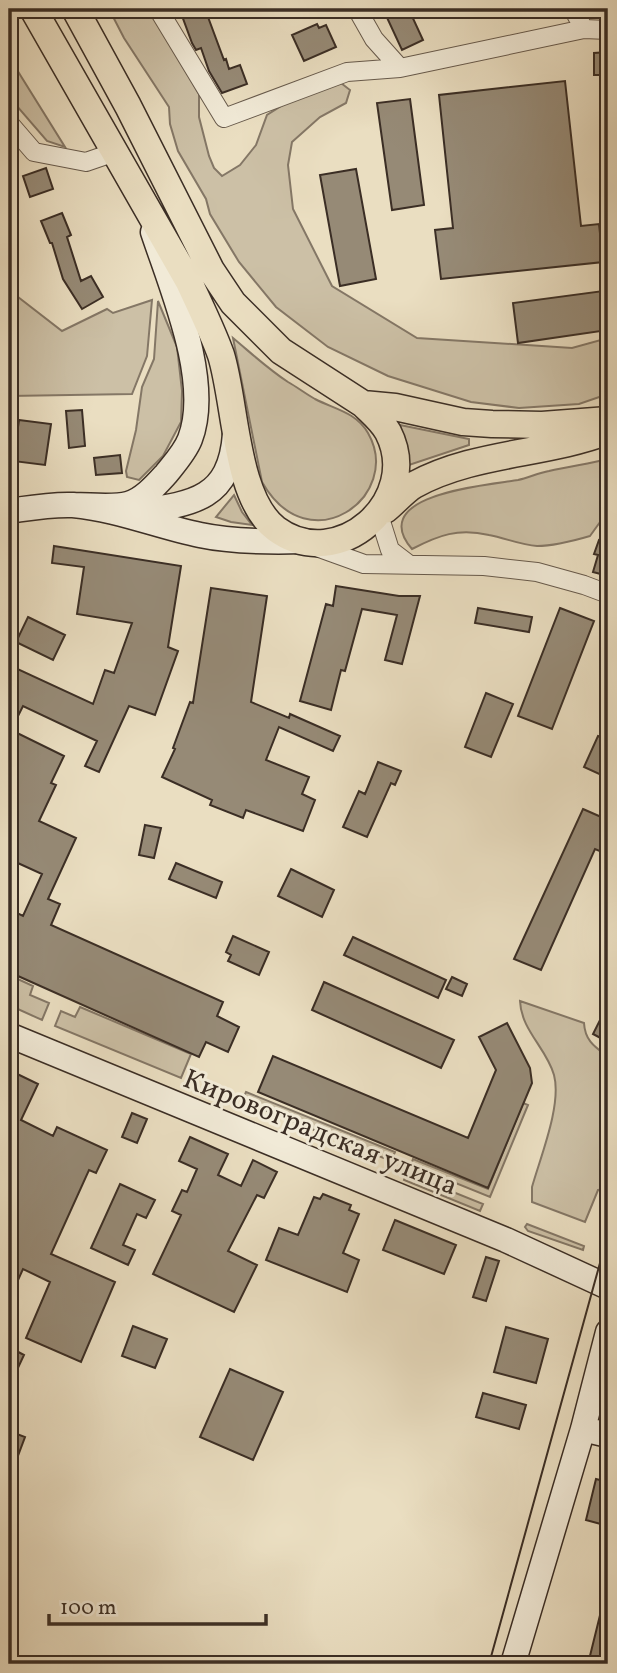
<svg xmlns="http://www.w3.org/2000/svg" width="617" height="1673" viewBox="0 0 617 1673" font-family="Vollkorn,serif">
<rect width="100%" height="100%" fill="#eadec1"/>
<filter id="stains"><feTurbulence type="fractalNoise" baseFrequency=".00286" numOctaves="4"/><feColorMatrix values="0 0 0 0 .2 0 0 0 0 .09 0 0 0 0 .02 0 0 0 .5 -.17"/></filter>
<radialGradient id="worn" r=".72"><stop offset=".6" stop-color="#630" stop-opacity="0"/><stop offset="1" stop-color="#630" stop-opacity=".3"/></radialGradient>
<path fill="#ccc0a6" stroke="#847766" stroke-width="2" d="M109 9H152L199 94V117L209 156 214 168 222 176 240 165 256 145 267 115 297 96 341 83 350 90 346 103 320 117 292 142 288 165 293 209 332 286 417 338 572 348 608 338V394L579 404 519 408 471 402 388 376 328 347 276 307 239 262 210 214 206 199 178 151 170 124 169 107 124 38Z
M9 57 65 147 47 141 9 97Z
M9 290 62 331 107 309 113 313 152 300 147 356 132 394 9 396Z
M158 301 177 347 182 391 181 422 163 456 139 480 127 477 126 471 136 430 142 387 154 359Z
M233 338C251 353 268 369 288 382 297 387 306 394 315 399 334 409 356 412 368 433 404 496 309 565 262 482Z
M400 425 469 439V445L409 465Z
M608 459V511L590 536C573 541 554 546 537 546 521 545 505 538 489 535 458 528 439 535 412 549 365 494 489 485 518 480 528 478 538 473 549 471 569 466 589 464 608 459Z
M234 495 242 512 252 525 231 522 216 517Z
M9 975 33 986 30 995 49 1003 42 1020 9 1005Z
M520 1001 584 1023C585 1041 595 1047 608 1057V1189L598 1190 585 1222 532 1202V1187C540 1158 562 1105 554 1075 547 1049 521 1030 520 1001Z
M80 1007 191 1054 181 1078 55 1026 61 1011 75 1017Z
M246 1092 395 1152 391 1161 242 1101Z
M523 1103 528 1105 490 1197 411 1165 413 1159 488 1189Z
M406 1173 483 1204 480 1211 404 1180Z
M527 1224 584 1246 583 1250 528 1231 525 1227Z"/>
<path fill="#968a76" stroke="#3b2e25" stroke-width="2" d="M192 9H205L224 60 226 59 229 69 240 65 247 84 222 93 209 71 201 48 196 50 192 43 181 13Z
M383 9H403L406 16 411 14 423 40 402 50Z
M317 24 319 28 326 25 336 47 304 61 292 35Z
M608 52V75H594V53Z
M565 81 581 226 599 224 603 262 441 279 435 230 453 228 439 95Z
M410 99 424 205 392 210 377 103Z
M46 168 53 189 30 197 23 176Z
M356 169 376 279 340 286 320 175Z
M62 213 71 235 67 237 81 281 91 276 103 297 82 309 63 279 52 243H50L41 221Z
M603 291 608 330 518 343 513 303Z
M82 410 85 446 69 448 66 411Z
M19 420 51 424 45 465 13 461Z
M120 455 122 473 96 475 94 458Z
M606 530 608 531V576L593 572 598 555 594 554 599 540 602 541Z
M54 546 181 566 168 647 178 651 155 715 129 706 99 772 85 766 97 741 23 706 11 730 64 756 51 783 56 785 39 821 76 838 48 899 60 904 51 925 223 1002 217 1016 239 1027 228 1052 206 1042 199 1057 9 972V909L23 916 42 874 9 859V665L93 704 105 670 114 673 132 623 77 614 84 567 52 563Z
M336 586 399 596H420L402 664 385 660 397 615 362 609 345 671 341 670 331 710 300 701 326 604 333 606Z
M211 588 267 596 251 702 289 718 290 714 340 736 333 751 279 727 266 760 309 777 302 794 315 800 303 831 246 810 243 818 210 805 212 800 162 777 175 749 173 748 190 702 193 703Z
M478 608 532 617 529 632 475 623Z
M560 608 594 621 552 729 518 716Z
M28 617 65 635 53 660 16 642Z
M486 693 513 704 491 757 465 747Z
M598 736 608 740V778L584 767Z
M378 762 401 771 395 785 391 783 367 837 343 827 359 791 365 794Z
M583 809 608 820V838L602 852 595 849 541 970 514 959Z
M145 825 161 828 154 858 139 855Z
M176 863 222 882 216 898 169 879Z
M291 869 334 890 322 917 278 896Z
M233 936 269 952 259 975 228 961 231 955 226 952Z
M353 937 446 980 438 998 344 955Z
M452 977 467 984 462 996 446 989Z
M324 982 454 1040 441 1068 312 1010Z
M600 1020 608 1024V1042L593 1034Z
M507 1023 530 1068 532 1083 488 1188 258 1092 273 1056 468 1138 496 1070 479 1037Z
M9 1070 38 1084 21 1120 53 1136 57 1127 107 1150 96 1173 89 1170 51 1254 115 1282 81 1362 26 1338 50 1282 23 1269 9 1300Z
M132 1113 147 1119 137 1143 122 1137Z
M190 1137 228 1154 218 1175 241 1186 253 1160 277 1172 264 1198 257 1195 228 1251 257 1265 234 1312 153 1274 181 1215 172 1211 182 1190 187 1192 197 1169 179 1161Z
M120 1184 155 1200 146 1218 137 1214 123 1245 135 1250 128 1265 91 1248Z
M323 1194 351 1205 349 1210 359 1214 343 1253 359 1260 347 1292 266 1260 279 1228 298 1235 314 1197 320 1199Z
M395 1220 456 1245 444 1274 383 1250Z
M486 1257 499 1261 486 1301 473 1297Z
M133 1326 167 1339 155 1368 122 1356Z
M506 1327 548 1339 536 1383 494 1372Z
M9 1347 24 1355 9 1387Z
M230 1369 283 1392 253 1460 200 1437Z
M483 1393 526 1405 519 1429 476 1417Z
M9 1431 25 1437 10 1477H9Z
M596 1479 608 1482V1526L586 1520Z
M604 1599 608 1600V1664H588Z"/>
<g fill="none" stroke-linecap="round" stroke-linejoin="round">
<defs>
<path id="street" d="M158 9 224 118 347 72 400 68 584 29 608 30
M357 9 374 39 400 68
M573 9 584 29
M9 123 34 152 86 162 115 152
M379 515 390 550 407 563
M314 546 364 564 484 566 537 572 584 585 608 594"/>
<path id="secondary" d="M74 505C91 505 112 508 128 504 143 500 156 485 166 474 174 464 185 452 190 439 212 382 172 289 153 232
M9 511C30 508 51 504 73 505 117 509 157 526 200 535 233 542 269 542 303 541
M134 512C191 504 230 501 235 434
M9 1035 506 1240 608 1287
M583 1429 608 1435
M513 1664 583 1429 608 1332"/>
<path id="primary" d="M33 9 189 282C200 306 212 330 221 355 236 403 235 498 276 529 338 575 423 500 388 432 382 421 372 413 363 404
M75 9 128 106 211 270 233 303 281 351 363 404 395 407 463 422 492 424 542 425 608 420
M385 510C395 502 404 491 414 485 474 452 546 455 608 431"/>
</defs>
<use href="#street" stroke="#675a4c" stroke-width="20"/>
<use href="#secondary" stroke="#3b2e25" stroke-width="27"/>
<use href="#primary" stroke="#3b2e25" stroke-width="29"/>
<use href="#street" stroke="#f1ead7" stroke-width="18"/>
<use href="#secondary" stroke="#f1ead7" stroke-width="24"/>
<use href="#primary" stroke="#eadec1" stroke-width="26"/>
<path stroke="#3b2e25" stroke-width="2" d="M489 1664 600 1263 608 1243"/>
</g>
<g text-anchor="middle" stroke-width="6" stroke-linejoin="round" paint-order="stroke">
<g font-size="28" fill="#3b2e25" stroke="#f1ead7">
<text transform="translate(321 1131) rotate(22)" y="10">Кировоградская улица</text>
</g>
</g>
<rect width="617" height="1673" fill="none" stroke="#eadec1" stroke-width="35"/>
<rect x="10" y="10" width="596" height="1652" fill="none" stroke="#3b2e25" stroke-width="3.5"/>
<rect x="18" y="18" width="582" height="1638" fill="none" stroke="#3b2e25" stroke-width="2"/>
<path d="M49 1614v10h217v-10" fill="none" stroke="#3b2e25" stroke-width="3.5"/>
<text x="60" y="1614" font-size="21" fill="#3b2e25" stroke="#f1ead7" stroke-width="5" paint-order="stroke">100 m</text>
<rect width="100%" height="100%" filter="url(#stains)"/>
<rect width="100%" height="100%" fill="url(#worn)"/>
</svg>
